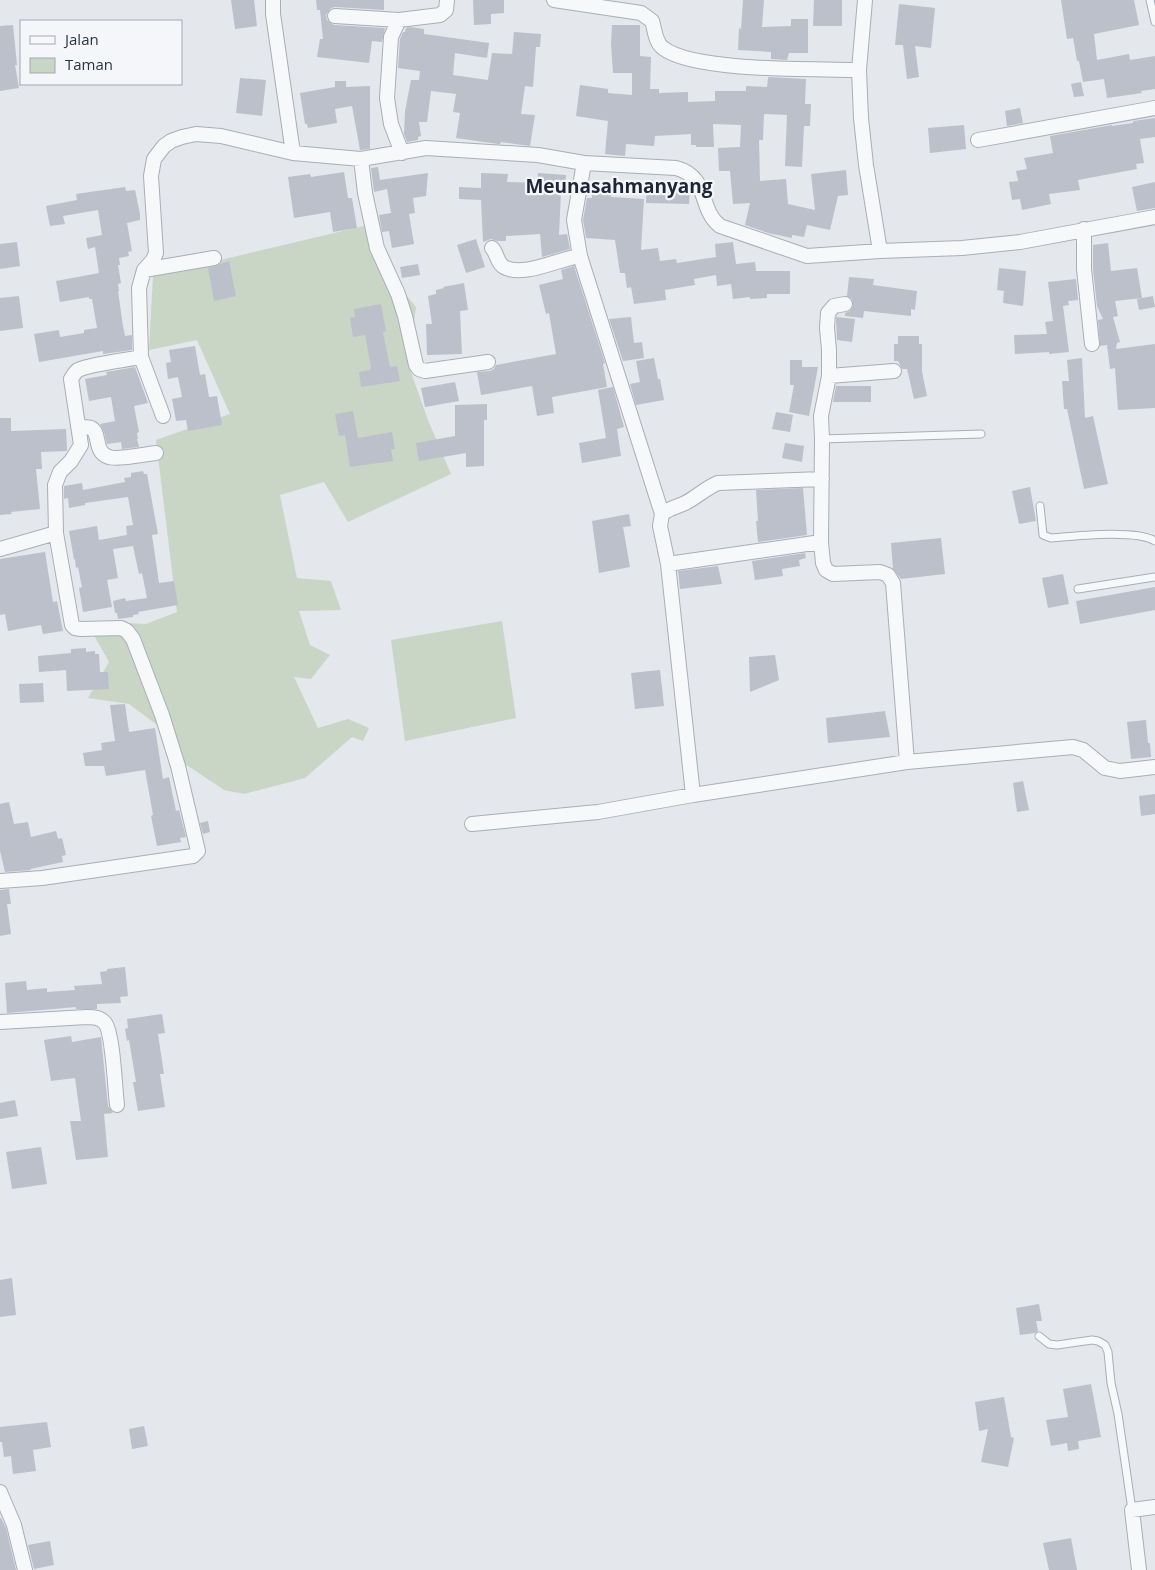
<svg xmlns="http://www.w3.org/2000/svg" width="1155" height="1570" viewBox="0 0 1155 1570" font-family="'Open Sans',sans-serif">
<rect width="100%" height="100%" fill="#e4e7ec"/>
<path fill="#c9d6c5" d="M368 225 379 263 416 307 408 364 428 420 451 474 348 522 324 482 280 495 297 578 331 581 341 610 299 611 310 645 330 655 311 679 294 677 318 728 348 719 369 728 363 741 352 737 305 778 244 794 224 790 176 758 160 727 129 704 88 698 109 662 86 621 146 624 177 612 156 440 230 414 197 340 149 350 153 276Z
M502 621 516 718 405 741 391 640Z"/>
<path fill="#bbc0ca" d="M231 0H254L257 26 235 29Z
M316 0H384V10L335 7 331 8 326 15 327 20 334 25 385 28 382 42 372 41 369 63 317 57 320 39H323L320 10H317Z
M473 0H504V13L491 14V24L474 25Z
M743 0H764L762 27 791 26V19H808V53H789L787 60 771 59V52L738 50 739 28 741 29Z
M814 0H842V26H813Z
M1061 0H1134L1139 25 1094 34 1097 60 1129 54 1130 60 1155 56V89L1141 91 1142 93 1107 98 1104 79 1083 82 1079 61H1077L1073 38 1067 39Z
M899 4 935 8 931 48 915 46 919 77 907 79 903 45H895Z
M13 25 17 65H15L19 88 0 91V26Z
M612 25H640V56L651 57 650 89H659V93L688 92V102L715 101V91H746V86L767 87 768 78 769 77 806 79 805 104H811L810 126H804L802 167 785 166 787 115 764 114 763 140H759L760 181 786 179 788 204 815 210 811 174 846 170 848 195 838 196 830 230 807 225 804 237 792 235V238L768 233 745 225 750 203 733 204 730 171H719L718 148 740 147 741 125 713 124 714 147H696V145H691V134L655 136 654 146 626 144 625 156 605 154 608 121 576 116 580 85 608 89V93L632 95V73H613L611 44Z
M410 27 424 29V34L489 43 487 58 455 53 453 75 488 80 492 53 512 54 514 32 541 34 540 47H536L533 87 525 86 521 114 535 115 530 146 501 142 500 144H498L456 138 460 113 453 112 456 94 431 91 427 122H419L421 136 418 137V140L407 142 404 134 405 111 411 80H419L420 71 398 68 400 39 403 32H405L406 28Z
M240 78 266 80 262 116 236 113Z
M335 81H346V87L370 86V149L360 150 352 106 335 109 337 123 308 128 307 124H305L300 93 335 87Z
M1081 82 1084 96 1074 97 1071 84Z
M1020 108 1023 123 1007 126 1005 111Z
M1155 118V137L1140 139 1144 163 1136 164 1137 169 1078 180 1080 190 1049 194 1051 204 1022 210 1020 199 1012 200 1009 182 1018 181 1016 171 1027 169 1024 158 1053 153 1050 136 1112 125V126L1133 123V121Z
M964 125 966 149 930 153 928 128Z
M378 167 380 180 428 173 426 196 413 198 415 213 409 214 414 244 392 248 389 231 382 232 379 215 391 213 387 189 374 192 371 168Z
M344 172 348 198H352L357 228 333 232 330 212 294 218 288 177 310 174 311 177Z
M481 173 508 174 507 182 537 183 538 173 566 175 565 192H561L559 235 567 234 570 249 542 257 540 234 506 236V241H497L491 239 483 242 481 200 459 199V187L481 188Z
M1155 182V208L1137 211 1132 187Z
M654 183 685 185V188H690L689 204 646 203 647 187H654Z
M125 187 126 191 135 190 140 214V220L127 223 132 251 128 252 129 256 119 258 120 265H118L121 283 118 284 119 291H118L123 326 125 336 132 335V350L103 354V351L39 362 34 334 59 330 60 337 84 333V330L97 328 92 299H89V297L60 302 56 281 99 273 95 247 88 249 86 238 102 235 98 210 63 216 65 224 50 226 46 206 77 200 76 194Z
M592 192 611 193V197L644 199 641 250 658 248 660 261 676 259 677 263 716 257 715 244 733 242 736 264 755 262 756 271H790V294H767V298L750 299V297L733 299 731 284 717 286 716 275 694 279 695 285 665 290 666 300 634 304 631 287 627 288 625 273H620L615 240 586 238 583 220 587 198H592Z
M476 239 485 267 466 273 457 245Z
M17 242 20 266 0 269V244Z
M1108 243 1111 271 1137 268 1142 298 1115 301 1118 316 1113 317 1120 342 1117 343 1116 349 1155 344V408L1118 410 1115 368 1110 369 1107 345 1100 346 1098 320 1103 319 1097 306 1093 269V245Z
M229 261 236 296 214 301 208 268Z
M418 264 420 275 402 278 400 267Z
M574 266 605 363 603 364 607 387 552 397 554 413 537 416 532 386 481 395 477 372 490 371 494 369 496 365 556 354 549 313 546 314 539 285 563 279 561 270Z
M999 268 1026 271 1023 306 1003 303 1004 291 997 290Z
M849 277 874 279 873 285 917 291 915 310 911 309V316L864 311 863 318 845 316V313L850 311 853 306 852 299 847 296Z
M1076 279 1078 300 1068 301 1069 305 1063 306 1069 352 1049 354V352L1015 354 1014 335 1047 334 1045 322 1053 321 1048 282Z
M464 283 468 310 460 311 462 354 427 355 426 324H432L428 296 436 294V290L444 288 443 287Z
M19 296 23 328 0 331V298Z
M1153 296 1155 307 1139 310 1137 299Z
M381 304 386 331 383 332 390 367 397 366 400 381 361 387 359 372 370 370 371 367 365 335 353 337 350 318 355 317 354 309Z
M631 317 634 343 642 342 644 358 623 361 609 319Z
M836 317 855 319 852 342 837 340Z
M898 336H919V344H922V372L927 396 914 399 907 369H902L898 361H894V344H898Z
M195 346 200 375 205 374 209 397 217 396 222 425 188 431 186 420 176 421 172 399 182 397 178 377 168 379 166 363 171 362 169 350Z
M654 358 658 379H660L664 400 636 405 630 384 640 382 636 361Z
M1082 358 1085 418 1093 416 1108 484 1084 489 1067 409H1064L1062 381H1069L1067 360Z
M790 360H802V367H818L809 416 789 412 794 385H790Z
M135 367 148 403 134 406 139 432 137 433 138 439H137L139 447 122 449 121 442 107 444 104 432 100 424 115 421 111 397 89 401 85 379 107 375 106 372Z
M455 382 459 401 425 407 421 388Z
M836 386H871V402H833Z
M613 387 624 427 617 429 621 456 582 463 579 443 606 438 598 390Z
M487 404V420H484V466L466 467V453L419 461 416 443 455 436V405Z
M353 411 358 438 392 432 395 449H391L393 461 350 467 345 435 339 436 335 414Z
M776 412 793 415 790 432 772 429Z
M0 418H11V431L66 429 67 451 41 452 42 469H36L40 509 11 512 12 514 0 515Z
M785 443 804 446 802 462 782 458Z
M143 471 144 474H147L158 534 152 535 159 583 174 581 178 605 138 612 139 614 133 615V617L118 619 117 613H115L113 601 125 598 126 601 147 598 142 573 139 574 133 546 113 549 118 578 107 580 112 607 83 612 79 588 82 587 78 567 76 568 75 559 74 560 69 531 97 526 99 540 127 535 126 526 133 525 128 497 85 503V505L69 508 68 498 64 499V486L82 483 83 490 125 482 124 478 131 477V473Z
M1030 487 1036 521 1019 524 1012 491Z
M803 488 807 535 758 542 756 521H758L756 490Z
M629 514 631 526 623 527 630 567 599 573 592 521Z
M941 538 945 574 901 579 893 569 891 543Z
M45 552 53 602 57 601 63 631 43 634 41 625 8 631 5 614 0 615V559Z
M805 553 806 558 799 560 800 566 782 569 783 576 755 580 752 561Z
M718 566 722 584 680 589 678 571Z
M1063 574 1069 604 1048 608 1042 578Z
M1155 587V610L1080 624 1076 601Z
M86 648V652L95 651V654H99L100 672H108L109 689 67 691 66 670 39 672 38 656 71 653V649Z
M775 655 779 680 750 692 749 657Z
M660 670 664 706 635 709 631 673Z
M43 683 44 702 20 703 19 684Z
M125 704 129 732 155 728 163 779 169 777 176 811 179 810 186 837 180 838 181 842 157 846 151 816 153 815 145 770 106 776 104 766H85L83 753 102 750 101 743 115 741 110 705Z
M885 711 890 737 828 743 826 718Z
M1146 720 1148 743H1150L1151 757 1131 759 1127 722Z
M1023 781 1029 810 1017 812 1013 783Z
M1155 794V814L1141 816 1139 796Z
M9 802 14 824 28 822 31 837 56 831 58 839 62 838 66 855 62 856 63 862 30 869 31 870 5 872 0 851V804Z
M208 821 210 832 203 834 200 823Z
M9 889 11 904H7L11 934 0 936V890Z
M125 967 128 996 120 997 121 1003 97 1004V1009H76V1007L7 1013 5 983 26 981 27 990 47 988V992L75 990 74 986 102 984 100 972 107 971V969Z
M162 1014 165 1033 158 1034 164 1074H160L165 1107 138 1111 133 1082H136L129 1040 127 1041 125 1029 128 1028 127 1019Z
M71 1036 72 1042 101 1037 108 1106 113 1113 104 1114 108 1157 76 1160 70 1121H81L75 1078 51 1081 44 1040Z
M15 1100 18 1116 0 1119V1103Z
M41 1147 47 1184 12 1189 6 1152Z
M12 1278 16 1315 0 1317V1280Z
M1039 1304 1042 1321H1036L1038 1331 1035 1333 1020 1335 1016 1308Z
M1091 1384 1101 1437 1078 1441 1079 1449 1068 1451 1067 1443 1051 1446 1046 1420 1068 1417 1063 1389Z
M1004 1397 1011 1437 1014 1438 1008 1467 981 1462 988 1429 979 1431 975 1402Z
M47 1422 51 1447 33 1450 36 1471 13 1474 11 1456 4 1457 2 1442H0V1427Z
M144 1426 148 1446 132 1449 129 1429Z
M0 1518H1L6 1528 16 1570H0Z
M1071 1538 1077 1570H1049L1043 1543Z
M50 1541 54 1565 34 1569 28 1545Z"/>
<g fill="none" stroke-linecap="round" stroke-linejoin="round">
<defs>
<path id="lane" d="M1150 0 1155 22
M822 439 981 434
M1040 506 1043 535 1051 538C1074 536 1137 529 1155 541
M1078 589 1155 577
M1039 1336 1049 1344 1057 1345 1092 1340 1098 1341 1105 1345 1108 1352 1111 1383 1118 1414 1132 1510"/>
<path id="street" d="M273 0V14L293 153
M554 0 641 13 652 21C655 30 655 42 663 48 693 72 818 69 859 70
M865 0 859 70 861 118 866 165 880 251
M335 16 399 20
M978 140 1155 108
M402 153 391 124 387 98 391 37 399 20 440 15 446 10 447 0
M361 159 365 193 377 248 398 294 405 316 416 365 419 369 425 371 488 362
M1084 229V269L1092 344
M492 248C497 253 497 263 504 267 523 278 561 258 580 256L574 220 584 163
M580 256 662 514
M144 270 214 258
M845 304 834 306 828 313 827 328 829 350V376L821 416 822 439 821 542 823 563 826 570 833 574 880 572 888 575 893 583 907 762
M141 357 163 416
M829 376 894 371
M79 427C83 427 88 427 91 428 101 433 93 452 109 457 116 460 146 454 156 453
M0 549 56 533 55 485 60 472 71 461 81 445 71 379C73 376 75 372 78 370 89 364 127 360 141 357L139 288 144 270 153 260 156 253 151 176 154 159 164 146 171 141 182 137 196 134 221 136 293 153 361 159 426 148 538 155 584 163 676 168C710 177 698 209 720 226L807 256 880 251 962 248 1020 242 1155 217
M668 564 821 542
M693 795 668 564 660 526 662 514C669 508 678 507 687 502 698 496 706 488 718 483L822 479
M472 824 598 812 693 795 907 762 1073 747 1083 750 1105 768 1120 771 1155 767
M0 881 42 878 193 856 198 851 178 766 162 715 133 639 127 631 121 628 81 629 75 628 72 625 56 533
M0 1022 87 1017C93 1017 100 1017 105 1023 113 1033 115 1089 117 1105
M0 1492 14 1525 25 1570
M1139 1570 1132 1510 1155 1507"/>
</defs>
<use href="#lane" stroke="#a9aeb7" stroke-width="9"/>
<use href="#street" stroke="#a9aeb7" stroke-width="16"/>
<use href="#lane" stroke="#f7f8fa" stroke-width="7"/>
<use href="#street" stroke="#f7f8fa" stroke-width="14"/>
</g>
<g text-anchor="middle" stroke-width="4.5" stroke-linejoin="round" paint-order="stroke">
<g font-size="19" font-weight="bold" fill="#1d2536" stroke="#f4f6f9">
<text x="619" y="193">Meunasahmanyang</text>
</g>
</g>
<rect x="20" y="20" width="162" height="65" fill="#f4f6f9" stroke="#a4a8b1"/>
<rect x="30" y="36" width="25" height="8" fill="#f7f8fa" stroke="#a4a8b1"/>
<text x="65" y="45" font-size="15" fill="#2b3445">Jalan</text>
<rect x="30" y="58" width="25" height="15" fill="#c9d6c5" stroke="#a4a8b1"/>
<text x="65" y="70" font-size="15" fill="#2b3445">Taman</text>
</svg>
